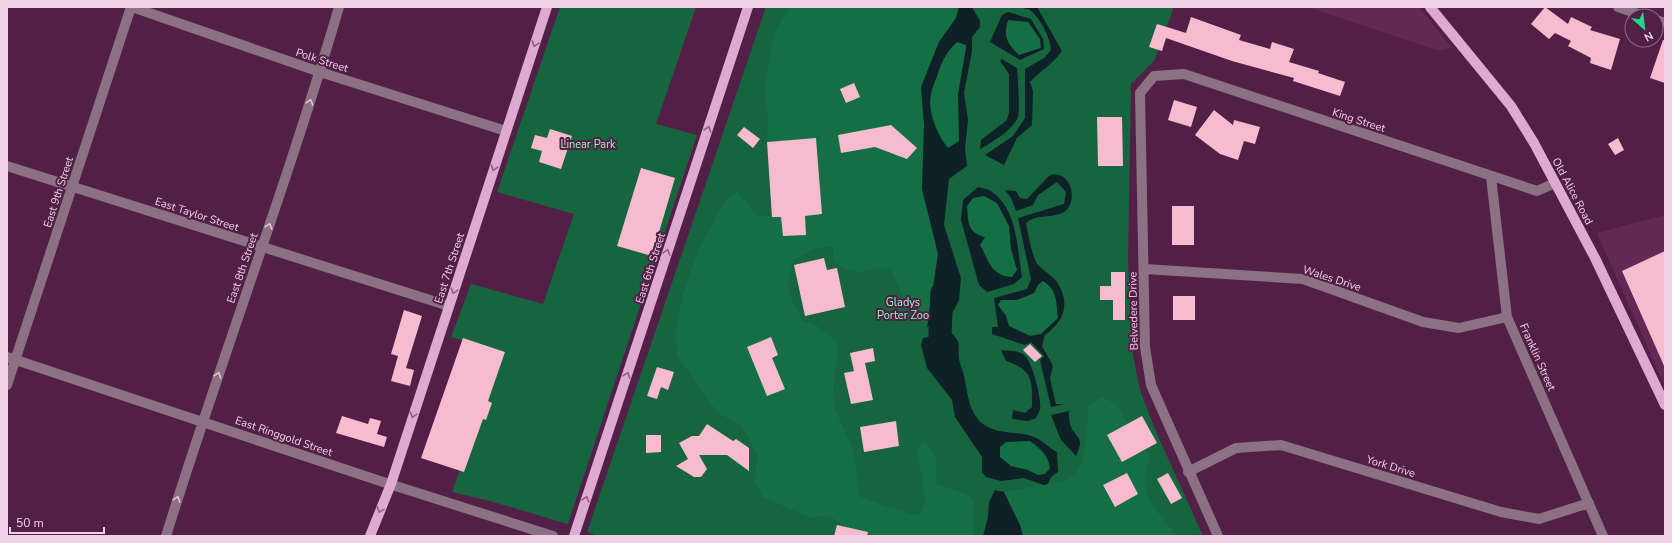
<svg xmlns="http://www.w3.org/2000/svg" width="1672" height="543" viewBox="0 0 1672 543" font-family="'Nunito Sans',sans-serif">
<rect width="100%" height="100%" fill="#522047"/>
<path fill="#612954" d="M1307 7H1419L1452 48 1439 51Z
M1665 215V387L1597 233Z"/>
<path fill="#17653f" d="M560 7H696L656 124 697 135 568 524 490 501 452 492 502 351 451 337 471 284 543 304 574 214 497 192Z
M766 7H1174L1154 61 1131 84 1128 260 1133 356 1140 390 1154 427 1203 536H598L587 532Z"/>
<path fill="#156f45" d="M790 7H959L956 18 939 42 921 87 936 249 941 277 952 301 947 320C942 322 934 326 929 325 912 322 898 285 892 271L878 267C858 276 851 272 833 261V246L814 249 794 260 787 283 792 300 802 320 819 327 838 343 833 389 835 409 854 452 859 496 884 506 918 516 925 504 922 476 916 449 924 443 936 457V484L964 493 973 499V536H860L828 515 811 518 763 497 755 483 757 454 741 425 718 413 677 356 676 334 682 298 699 248 726 200 737 191 756 215 781 217 783 236 806 235 805 216 822 214 816 138 767 142 768 117 765 93 770 53 777 27Z
M1008 20 1028 21 1040 39 1041 47 1019 55C1007 43 1003 37 1008 20Z
M957 42 966 45V48L960 133 959 141 948 148C938 135 927 111 931 94 932 87 936 80 938 73 942 61 947 51 957 42Z
M984 196 997 203 1009 226 1011 249 1017 270 1012 277H1002L993 270 976 235 970 229 967 206 973 198Z
M1043 281C1060 290 1055 303 1058 318L1041 334 1030 336 1017 329 1009 326 1006 316 998 305 1001 300H1017Z
M1102 397 1116 404 1150 458C1134 491 1157 511 1177 536H1023L1020 525 1004 492C1016 489 1064 483 1071 478 1088 468 1087 425 1088 407Z
M1030 441C1041 449 1048 455 1050 468L1045 474 1038 475 1028 470 1011 466 1000 457V447L1006 442Z"/>
<path fill="#0e2126" fill-rule="evenodd" d="M959 7H972L980 21V27L972 37V51L964 93 968 120 965 149 967 166 949 179 944 225 961 278 959 300 954 310 942 325 927 327 938 254 922 189 924 125 921 87 939 42 956 18ZM957 42 966 45V48L958 94 959 141 948 148C937 135 927 111 931 94 932 87 936 80 938 73 942 61 947 51 957 42Z
M1014 7H1037L1062 51C1053 64 1041 70 1030 82L1033 91 1032 125 1017 138 1004 165 985 155 1013 136 1025 118V69L1044 58 1051 50C1050 37 1041 19 1030 10 1026 8 1019 8 1014 7Z
M1008 12 1031 19 1043 39 1044 49 1020 60 990 42 1002 15ZM1008 20 1028 22 1040 39 1041 48 1019 55C1007 43 1003 37 1008 20Z
M1002 59 1017 68C1018 78 1020 108 1018 117 1014 129 990 144 980 149L981 140 1007 120 1009 112V74L1000 61Z
M1054 174C1057 175 1061 175 1063 177 1074 184 1075 205 1064 212 1051 219 1038 213 1026 223 1028 233 1032 257 1038 265 1044 271 1052 275 1057 282 1071 304 1064 321 1045 335L1042 346 1053 366 1050 378 1055 401 1056 404H1064L1051 407 1040 360 1044 356 1031 342 1025 345 992 334V327H998L994 298 1027 289 1031 279 1018 218 1064 204 1066 192 1057 182 1038 195 1033 205 1016 211 1011 198 1005 190 1016 191 1020 198 1027 199 1049 176ZM1043 281C1058 290 1056 303 1058 318L1041 334 1030 336 1009 326 1006 316 998 305 1001 300H1017L1034 293 1038 285Z
M978 187C982 188 989 189 992 192 1018 210 1017 249 1022 277L1014 284 987 292 979 285 961 220 963 200ZM984 196 997 203 1009 226 1011 249 1017 270 1012 277C991 276 989 261 980 245L985 237C968 233 968 223 967 206L973 198Z
M950 332C963 343 957 345 959 359 960 365 963 370 964 376 968 393 968 412 983 424 998 435 1018 431 1034 437 1042 440 1049 448 1057 452L1058 472 1051 477 1048 484 1044 485 1024 478 1001 481 986 477 982 472V457L955 417 952 400 927 368 921 345 923 338ZM1030 441C1041 449 1048 455 1050 468L1045 474 1038 475 1028 470 1011 466 1000 457V447L1006 442Z
M1001 350C1008 351 1016 350 1023 354 1032 359 1042 399 1040 410 1039 412 1037 416 1036 418L1028 421 1012 419 1013 410 1025 413 1032 407C1032 381 1034 370 1006 361Z
M1069 411C1069 415 1069 423 1071 427 1079 441 1084 438 1076 456L1061 440 1051 415Z
M995 490 1004 492 1020 525 1023 536H983L988 517 989 502Z"/>
<g fill="none" stroke-linecap="round" stroke-linejoin="round">
<path stroke="#0e2126" stroke-width="23" d="M942 293 940 334 946 365"/>
</g>
<path fill="#f7bbcf" d="M1545 7 1568 24 1571 17 1592 27 1590 30 1620 39 1611 70 1590 63 1591 58 1568 46 1571 41 1555 33 1549 39 1531 24Z
M1191 17 1241 35 1239 40 1270 49 1272 42 1294 49 1289 62 1319 71 1318 73 1345 82 1340 96 1293 81 1294 78 1232 61 1166 38 1162 51 1149 47 1157 24 1186 33Z
M1663 40H1665V83L1650 78Z
M854 83 860 97 846 103 840 89Z
M1174 100 1197 107 1191 127 1168 120Z
M1214 110 1233 125 1234 120 1260 127 1255 144 1244 141 1238 160 1220 154 1195 135Z
M1097 117H1122L1123 166H1098Z
M891 125 917 148 907 159 875 147 841 153 838 135Z
M744 127 760 139 753 148 737 135Z
M550 129 572 136 561 169 539 162 542 151 531 148 535 135 547 138Z
M816 138 822 214 805 216 806 235 783 236 781 217H772L767 142Z
M1618 138 1624 150 1615 155 1608 144Z
M641 168 675 178 652 256 617 246Z
M1172 206H1194V245H1172Z
M1665 251V368L1622 271Z
M824 258 827 270 837 268 845 307 805 316 794 265Z
M1111 272H1125V320H1113V300H1100V286H1111Z
M1173 296H1195V320H1173Z
M404 310 422 316 406 368 414 370 410 386 391 381 398 356 391 354Z
M771 337 778 355 772 358 785 389 767 396 747 347Z
M463 338 505 352 488 401 492 403 486 420 483 419 464 472 421 458Z
M1030 344 1042 356 1035 362 1023 350Z
M873 348 875 361 865 363 873 400 851 404 844 373 854 371 850 353Z
M657 367 674 372 668 390 661 387 657 399 647 396Z
M342 416 368 424 370 418 381 421 377 434 387 437 384 447 336 433Z
M1142 416 1157 443 1122 462 1107 435Z
M896 421 899 446 864 452 860 427Z
M707 424 733 441 736 439 749 448V471L727 455H699L707 469 701 477H694L676 466 688 459 679 443 692 436H699Z
M646 435H661V452L646 453Z
M1127 473 1138 494 1115 507 1103 485Z
M1168 473 1182 498 1171 504 1157 479Z
M837 525 868 532 867 536H834Z"/>
<g fill="none" stroke-linecap="round" stroke-linejoin="round">
<path stroke="#8b7183" stroke-width="10" d="M132 7 320 72 506 131
M1618 7 1644 16
M1656 20 1665 23
M7 166 449 306
M1491 177 1507 317 1603 536
M1145 269 1303 279 1423 322 1459 328 1507 317
M7 357 380 481 553 536
M7 385 131 7
M1188 472 1236 448 1281 445 1501 512 1539 519 1589 503
M166 536C221 359 287 185 339 7
M1218 536 1151 385 1145 347 1140 93 1154 76 1184 74 1537 191 1555 183"/>
<path stroke="#dfaad0" stroke-width="10" d="M1430 7 1511 106 1534 143 1595 258 1665 405
M370 536 391 484 547 7
M574 536 748 7"/>
</g>
<defs><path id="oneway-chevron" d="M-2-3.5L2.5 0L-2 3.5" fill="none" stroke-width="1.6" stroke-linecap="round" stroke-linejoin="round"/></defs>
<g stroke="#915e85">
<use href="#oneway-chevron" transform="translate(535 44) rotate(108)"/>
<use href="#oneway-chevron" transform="translate(708 129) rotate(-72)"/>
<use href="#oneway-chevron" transform="translate(494 168) rotate(108)"/>
<use href="#oneway-chevron" transform="translate(667 252) rotate(-72)"/>
<use href="#oneway-chevron" transform="translate(454 291) rotate(108)"/>
<use href="#oneway-chevron" transform="translate(627 375) rotate(-72)"/>
<use href="#oneway-chevron" transform="translate(413 415) rotate(108)"/>
<use href="#oneway-chevron" transform="translate(586 499) rotate(-72)"/>
<use href="#oneway-chevron" transform="translate(380 510) rotate(111)"/>
</g>
<g stroke="#e2c3d8">
<use href="#oneway-chevron" transform="translate(310 102) rotate(-72)"/>
<use href="#oneway-chevron" transform="translate(269 226) rotate(-72)"/>
<use href="#oneway-chevron" transform="translate(218 375) rotate(-71)"/>
<use href="#oneway-chevron" transform="translate(177 499) rotate(-72)"/>
</g>
<g text-anchor="middle" stroke-width="4" stroke-linejoin="round" paint-order="stroke">
<g font-size="11" fill="#f1d1e7" stroke="#522047">
<text transform="translate(322 60) rotate(18)" y="4">Polk Street</text>
<text transform="translate(1359 120) rotate(18)" y="4">King Street</text>
<text transform="translate(1573 191) rotate(62)" y="4">Old Alice Road</text>
<text transform="translate(58 192) rotate(-72)" y="4">East 9th Street</text>
<text transform="translate(197 214) rotate(18)" y="4">East Taylor Street</text>
<text transform="translate(242 268) rotate(-71)" y="4">East 8th Street</text>
<text transform="translate(449 268) rotate(-72)" y="4">East 7th Street</text>
<text transform="translate(650 268) rotate(-72)" y="4">East 6th Street</text>
<text transform="translate(1332 278) rotate(18)" y="4">Wales Drive</text>
<text transform="translate(1133 311) rotate(-91)" y="4">Belvedere Drive</text>
<text transform="translate(1538 357) rotate(66)" y="4">Franklin Street</text>
<text transform="translate(284 436) rotate(19)" y="4">East Ringgold Street</text>
<text transform="translate(1391 466) rotate(17)" y="4">York Drive</text>
</g>
<g font-size="11" fill="#91fabd" stroke="#522047">
<text x="588" y="148">Linear Park</text>
<text x="903" y="306">Gladys<tspan x="903" dy="13">Porter Zoo</tspan></text>
</g>
</g>
<rect width="1672" height="543" fill="none" stroke="#f1d1e7" stroke-width="16"/>
<g transform="translate(1644 28) rotate(152)"><circle r="19" fill="#522047" stroke="#926787"/>
<path d="M0-3L7 15L0 10L-7 15Z" fill="#1ed888"/>
<text y="-6" font-size="11" font-weight="bold" text-anchor="middle" fill="#f1d1e7">N</text>
</g>
<path d="M10 527v6h94v-6" fill="none" stroke="#f1d1e7" stroke-width="2"/>
<text x="16" y="527" font-size="12" fill="#f1d1e7" stroke="#522047" stroke-width="3" paint-order="stroke">50 m</text>
</svg>
